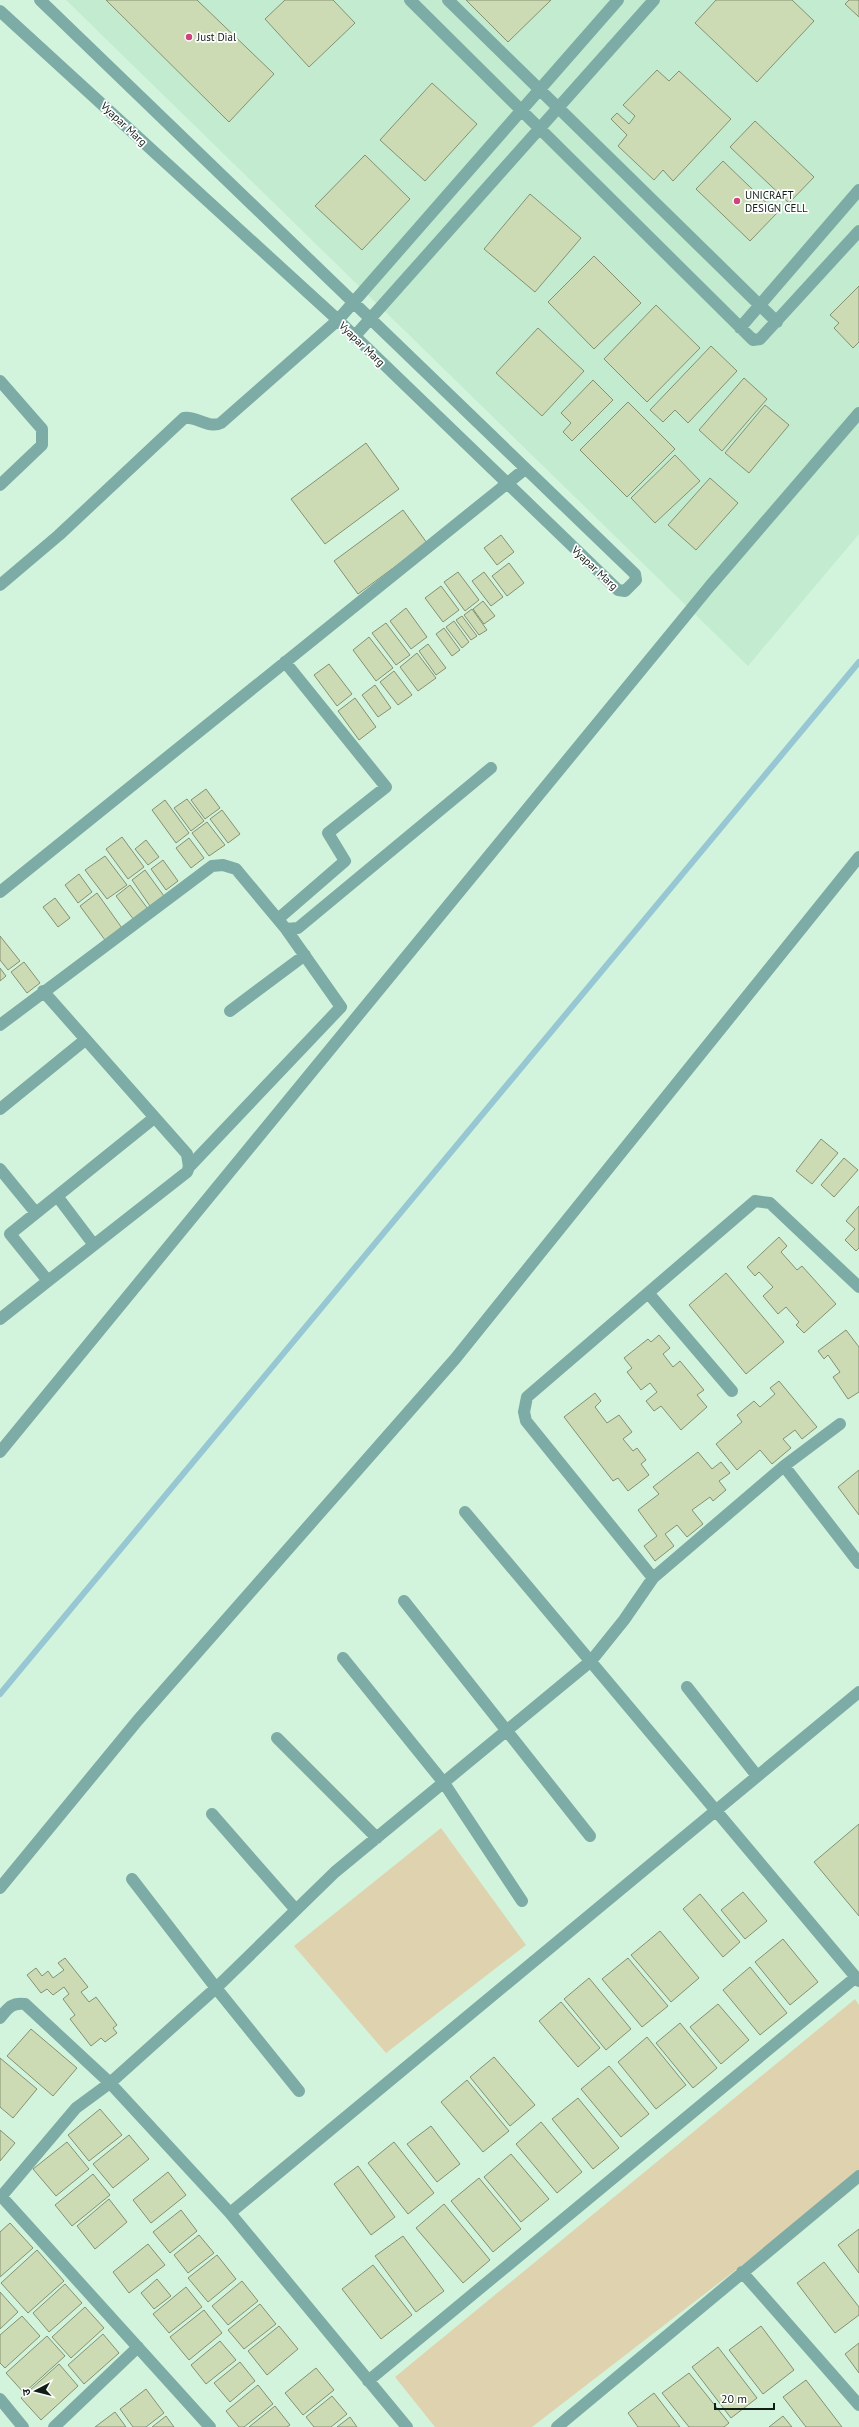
<svg xmlns="http://www.w3.org/2000/svg" width="859" height="2427" viewBox="0 0 859 2427" font-family="'PT Sans','Noto Sans Devanagari',sans-serif">
<rect width="100%" height="100%" fill="#d2f4dc"/>
<path fill="#c2ebcf" d="M66 0H859V534L748 666Z"/>
<path fill="#dfd3af" d="M441 1828 526 1945 386 2053 294 1946Z
M855 1999 859 2005V2175L532 2427H435L395 2377Z"/>
<g fill="none" stroke-linecap="round" stroke-linejoin="round">
<path stroke="#98c7d4" stroke-width="6" d="M0 1694 859 662"/>
</g>
<path fill="#cddbb5" stroke="#859171" d="M106 0H197L274 74 229 122Z
M285 0H333L355 23 309 67 265 19Z
M466 0H551L508 42Z
M716 0H792L814 21 757 82 695 23Z
M849 0H859V17L845 4Z
M657 70 669 81 679 71 731 119 673 181 663 170 654 180 618 146 627 135 611 119 617 113 629 124 635 116 623 105Z
M432 83 477 124 425 181 380 140Z
M755 121 814 177 789 203 730 147Z
M365 155 410 199 362 250 315 206Z
M723 161 777 213 750 241 696 189Z
M530 194 581 238 535 292 484 249Z
M594 256 641 303 594 349 548 302Z
M859 286V342L853 348 834 328 839 323 830 315Z
M656 305 700 348 647 402 604 359Z
M538 328 584 371 542 416 496 373Z
M711 346 737 371 688 423 675 410 663 422 650 410Z
M744 378 767 399 722 451 699 430Z
M593 380 613 400 572 441 563 432 571 423 561 413Z
M628 402 675 449 627 497 580 450Z
M765 405 789 425 749 473 725 453Z
M366 443 399 489 325 544 291 499Z
M675 455 700 481 655 523 631 498Z
M710 478 738 503 696 550 668 525Z
M403 510 427 543 358 594 334 561Z
M501 535 514 552 497 565 484 548Z
M509 563 524 583 507 596 492 576Z
M458 572 479 600 465 611 444 582Z
M484 572 503 597 491 606 472 581Z
M441 586 459 610 443 622 425 598Z
M483 601 495 616 484 624 473 609Z
M406 608 427 637 411 649 390 621Z
M472 609 487 630 479 635 464 615Z
M462 616 477 636 471 640 456 620Z
M454 621 469 642 462 648 446 627Z
M386 623 410 655 396 665 372 633Z
M444 628 460 650 452 656 436 634Z
M369 637 393 668 376 681 353 650Z
M428 644 446 668 436 675 419 651Z
M417 653 436 678 418 691 400 667Z
M329 664 352 694 337 706 314 675Z
M394 671 412 695 398 705 380 682Z
M375 685 391 708 378 717 362 695Z
M355 698 376 727 359 740 338 711Z
M206 789 220 808 205 819 191 800Z
M187 799 204 821 191 831 174 808Z
M165 800 189 833 176 843 152 810Z
M222 810 240 834 228 843 210 819Z
M207 822 225 845 209 856 192 833Z
M122 837 144 867 128 879 106 849Z
M189 838 204 858 191 868 176 848Z
M146 840 159 857 148 865 135 849Z
M105 856 127 885 107 899 85 870Z
M163 860 178 881 166 890 151 869Z
M145 870 164 896 150 906 132 880Z
M79 874 92 892 78 903 65 885Z
M130 885 148 909 134 920 116 896Z
M97 893 122 928 105 940 80 906Z
M55 898 70 918 58 927 43 907Z
M0 936 20 961 8 970 0 960Z
M24 962 40 983 27 993 11 972Z
M0 968 6 976 0 981Z
M821 1139 838 1153 812 1184 796 1171Z
M844 1158 858 1170 834 1197 821 1185Z
M859 1206V1248L856 1251 845 1240 855 1229 846 1221Z
M779 1237 787 1246 781 1252 797 1270 802 1266 836 1304 804 1333 796 1325 799 1322 786 1307 778 1314 763 1296 773 1287 759 1272 755 1276 747 1267Z
M726 1273 784 1342 746 1374 689 1305Z
M846 1330 859 1347V1392L848 1399 833 1377 840 1372 828 1355 824 1359 818 1351Z
M659 1335 670 1348 663 1354 673 1367 680 1361 704 1390 697 1395 707 1407 681 1430 661 1406 654 1411 646 1401 657 1392 650 1383 641 1390 627 1372 632 1368 624 1358 648 1339 651 1342Z
M779 1381 817 1427 802 1439 795 1430 783 1439 791 1448 772 1464 760 1450 737 1470 716 1444 742 1422 737 1415 754 1401 760 1407 775 1394 770 1388Z
M595 1393 601 1401 595 1407 607 1423 619 1415 632 1432 623 1439 633 1451 637 1448 646 1460 641 1464 649 1475 628 1491 618 1478 613 1481 564 1417Z
M698 1452 712 1469 721 1462 730 1473 719 1481 726 1490 713 1501 710 1497 692 1510 703 1524 687 1537 677 1525 665 1534 674 1546 655 1561 644 1546 657 1536 638 1510 659 1494 653 1487Z
M859 1470V1515L838 1487Z
M859 1824V1916L814 1862Z
M743 1892 767 1921 745 1939 721 1910Z
M700 1894 740 1942 723 1957 683 1909Z
M660 1931 699 1978 671 2002 631 1955Z
M783 1939 818 1982 790 2005 755 1962Z
M65 1958 88 1987 81 1992 89 2002 96 1997 117 2025 113 2028 117 2033 105 2042 101 2038 91 2046 70 2019 75 2015 63 1999 69 1994 64 1987 53 1995 47 1989 41 1993 27 1975 36 1968 42 1976 48 1971 53 1978 64 1970 58 1963Z
M628 1958 668 2006 642 2027 602 1979Z
M750 1967 787 2013 760 2035 723 1990Z
M589 1978 631 2029 606 2050 564 1999Z
M561 2002 600 2048 578 2067 539 2021Z
M718 2004 749 2040 721 2064 690 2027Z
M680 2023 717 2068 693 2088 656 2043Z
M31 2029 77 2068 53 2096 7 2056Z
M647 2037 686 2085 656 2109 618 2062Z
M494 2057 535 2105 510 2126 470 2077Z
M0 2058 37 2089 13 2118 0 2107Z
M609 2066 649 2114 621 2137 581 2089Z
M467 2080 509 2131 483 2152 441 2102Z
M578 2098 619 2148 593 2169 552 2119Z
M100 2109 122 2135 89 2161 68 2135Z
M541 2122 582 2172 557 2193 516 2144Z
M431 2126 460 2164 437 2182 407 2144Z
M0 2130 15 2143 0 2161Z
M129 2135 149 2159 113 2188 93 2164Z
M67 2142 89 2169 56 2196 33 2169Z
M394 2142 434 2193 408 2214 368 2163Z
M511 2154 549 2199 521 2222 484 2177Z
M358 2166 395 2217 371 2235 334 2184Z
M168 2172 186 2195 151 2223 133 2200Z
M93 2174 110 2195 72 2226 55 2205Z
M479 2178 521 2229 493 2252 451 2201Z
M109 2199 127 2222 95 2249 77 2226Z
M444 2204 490 2260 463 2283 416 2228Z
M181 2210 197 2231 170 2253 153 2232Z
M10 2223 33 2248 0 2277V2232Z
M859 2229V2273L838 2245Z
M199 2235 214 2253 188 2273 174 2255Z
M403 2236 444 2291 416 2312 375 2256Z
M148 2244 165 2265 129 2293 113 2272Z
M37 2250 64 2281 28 2313 1 2283Z
M217 2255 236 2279 208 2302 188 2278Z
M824 2262 859 2307V2315L835 2333 797 2283Z
M373 2265 412 2315 381 2339 342 2289Z
M157 2279 171 2296 154 2309 141 2293Z
M242 2281 258 2301 228 2325 212 2306Z
M65 2284 82 2303 49 2332 33 2313Z
M186 2287 202 2307 169 2333 153 2314Z
M0 2292 18 2312 0 2329Z
M260 2304 276 2324 244 2349 228 2330Z
M85 2307 104 2328 71 2358 52 2337Z
M204 2310 222 2333 189 2360 170 2337Z
M22 2316 40 2336 5 2368 0 2363V2335Z
M279 2326 298 2349 267 2375 248 2351Z
M761 2326 794 2370 763 2394 729 2350Z
M103 2334 119 2353 84 2384 68 2365Z
M47 2336 65 2356 24 2393 6 2373Z
M220 2341 236 2360 206 2384 191 2365Z
M859 2343V2373L845 2354Z
M718 2347 757 2398 731 2418 692 2367Z
M240 2362 255 2381 230 2402 214 2383Z
M59 2364 78 2386 41 2420 21 2398Z
M316 2368 334 2390 303 2415 285 2393Z
M689 2373 729 2423 724 2427H689L662 2393Z
M806 2380 842 2427H806L783 2397Z
M258 2385 273 2404 244 2427H239L226 2411Z
M146 2389 164 2413 146 2427H133L120 2409Z
M654 2393 680 2427H638L628 2413Z
M332 2396 347 2414 331 2427H314L306 2417Z
M275 2406 290 2425 287 2427H249Z
M115 2412 126 2427H95Z
M166 2416 174 2427H152Z
M783 2416 792 2427H769Z
M350 2417 357 2427H337Z"/>
<g fill="none" stroke-linecap="round" stroke-linejoin="round">
<path stroke="#7daca6" stroke-width="12" d="M410 0 753 340 760 339 859 231
M448 0 777 322
M0 11 338 320 618 590 625 591 636 580 635 574 40 0
M740 328 859 190
M354 337 654 0
M0 381 42 429V445L0 485
M0 585 59 535 184 418C197 416 209 429 221 423L338 320 618 0
M0 892 525 469
M278 919 345 861 328 833 386 787 285 662
M43 991 187 1154 189 1167 187 1172 48 1281
M230 1011 305 955
M0 1025 212 866 223 865 236 869 286 929 298 928 491 768
M0 1109 85 1040
M189 1167 341 1007 286 929
M0 1169 36 1213
M57 1196 94 1245
M649 1294 732 1391
M0 1319 48 1281 10 1234 154 1118
M0 1452 710 586 859 413
M784 1466 859 1563
M465 1512 859 1981
M653 1578 784 1466 840 1424
M404 1601 590 1836
M343 1658 444 1783 522 1901
M687 1687 757 1776
M277 1738 377 1838
M212 1814 296 1910
M132 1879 216 1988 299 2091
M0 1888 138 1720 455 1359 859 857
M0 2018C8 2008 12 2002 25 2004L110 2083 230 2213 407 2427
M1 2196 210 2427
M0 2198 76 2108 110 2083 216 1988 335 1872 591 1661 624 1620 653 1578 526 1421 524 1412 527 1397 755 1201 770 1203 859 1287
M230 2213 859 1692
M742 2272 859 2405
M368 2381 856 1977
M0 2399 23 2427
M54 2427 138 2347
M557 2427 859 2176"/>
</g>
<g fill="#ce447c" stroke="#fff" stroke-width="1.5">
<circle cx="189" cy="37" r="4"/>
<circle cx="737" cy="201" r="4"/>
</g>
<g text-anchor="middle" stroke-width="3.5" stroke-linejoin="round" paint-order="stroke">
<g font-size="11" fill="#111e15" stroke="#fff" text-anchor="start">
<text x="197" y="41">Just Dial</text>
<text x="745" y="199">UNICRAFT<tspan x="745" dy="13">DESIGN CELL</tspan></text>
</g>
<g font-size="11" fill="#111e15" stroke="#fff">
<text transform="translate(124 124) rotate(43)" y="4">Vyapar Marg</text>
<text transform="translate(362 344) rotate(44)" y="4">Vyapar Marg</text>
<text transform="translate(595 568) rotate(43)" y="4">Vyapar Marg</text>
</g>
</g>
<g transform="translate(36 2391) rotate(263)" stroke="#ffffff" stroke-width="3" paint-order="stroke">
<path d="M0-3L7 15L0 10L-7 15Z" fill="#111e15"/>
<text y="-6" font-size="11" font-weight="bold" text-anchor="middle" fill="#111e15">उ</text>
</g>
<path d="M715 2403v6h59v-6" fill="none" stroke="#111e15" stroke-width="2"/>
<text x="721" y="2403" font-size="12" fill="#111e15" stroke="#ffffff" stroke-width="3" paint-order="stroke">20 m</text>
</svg>
